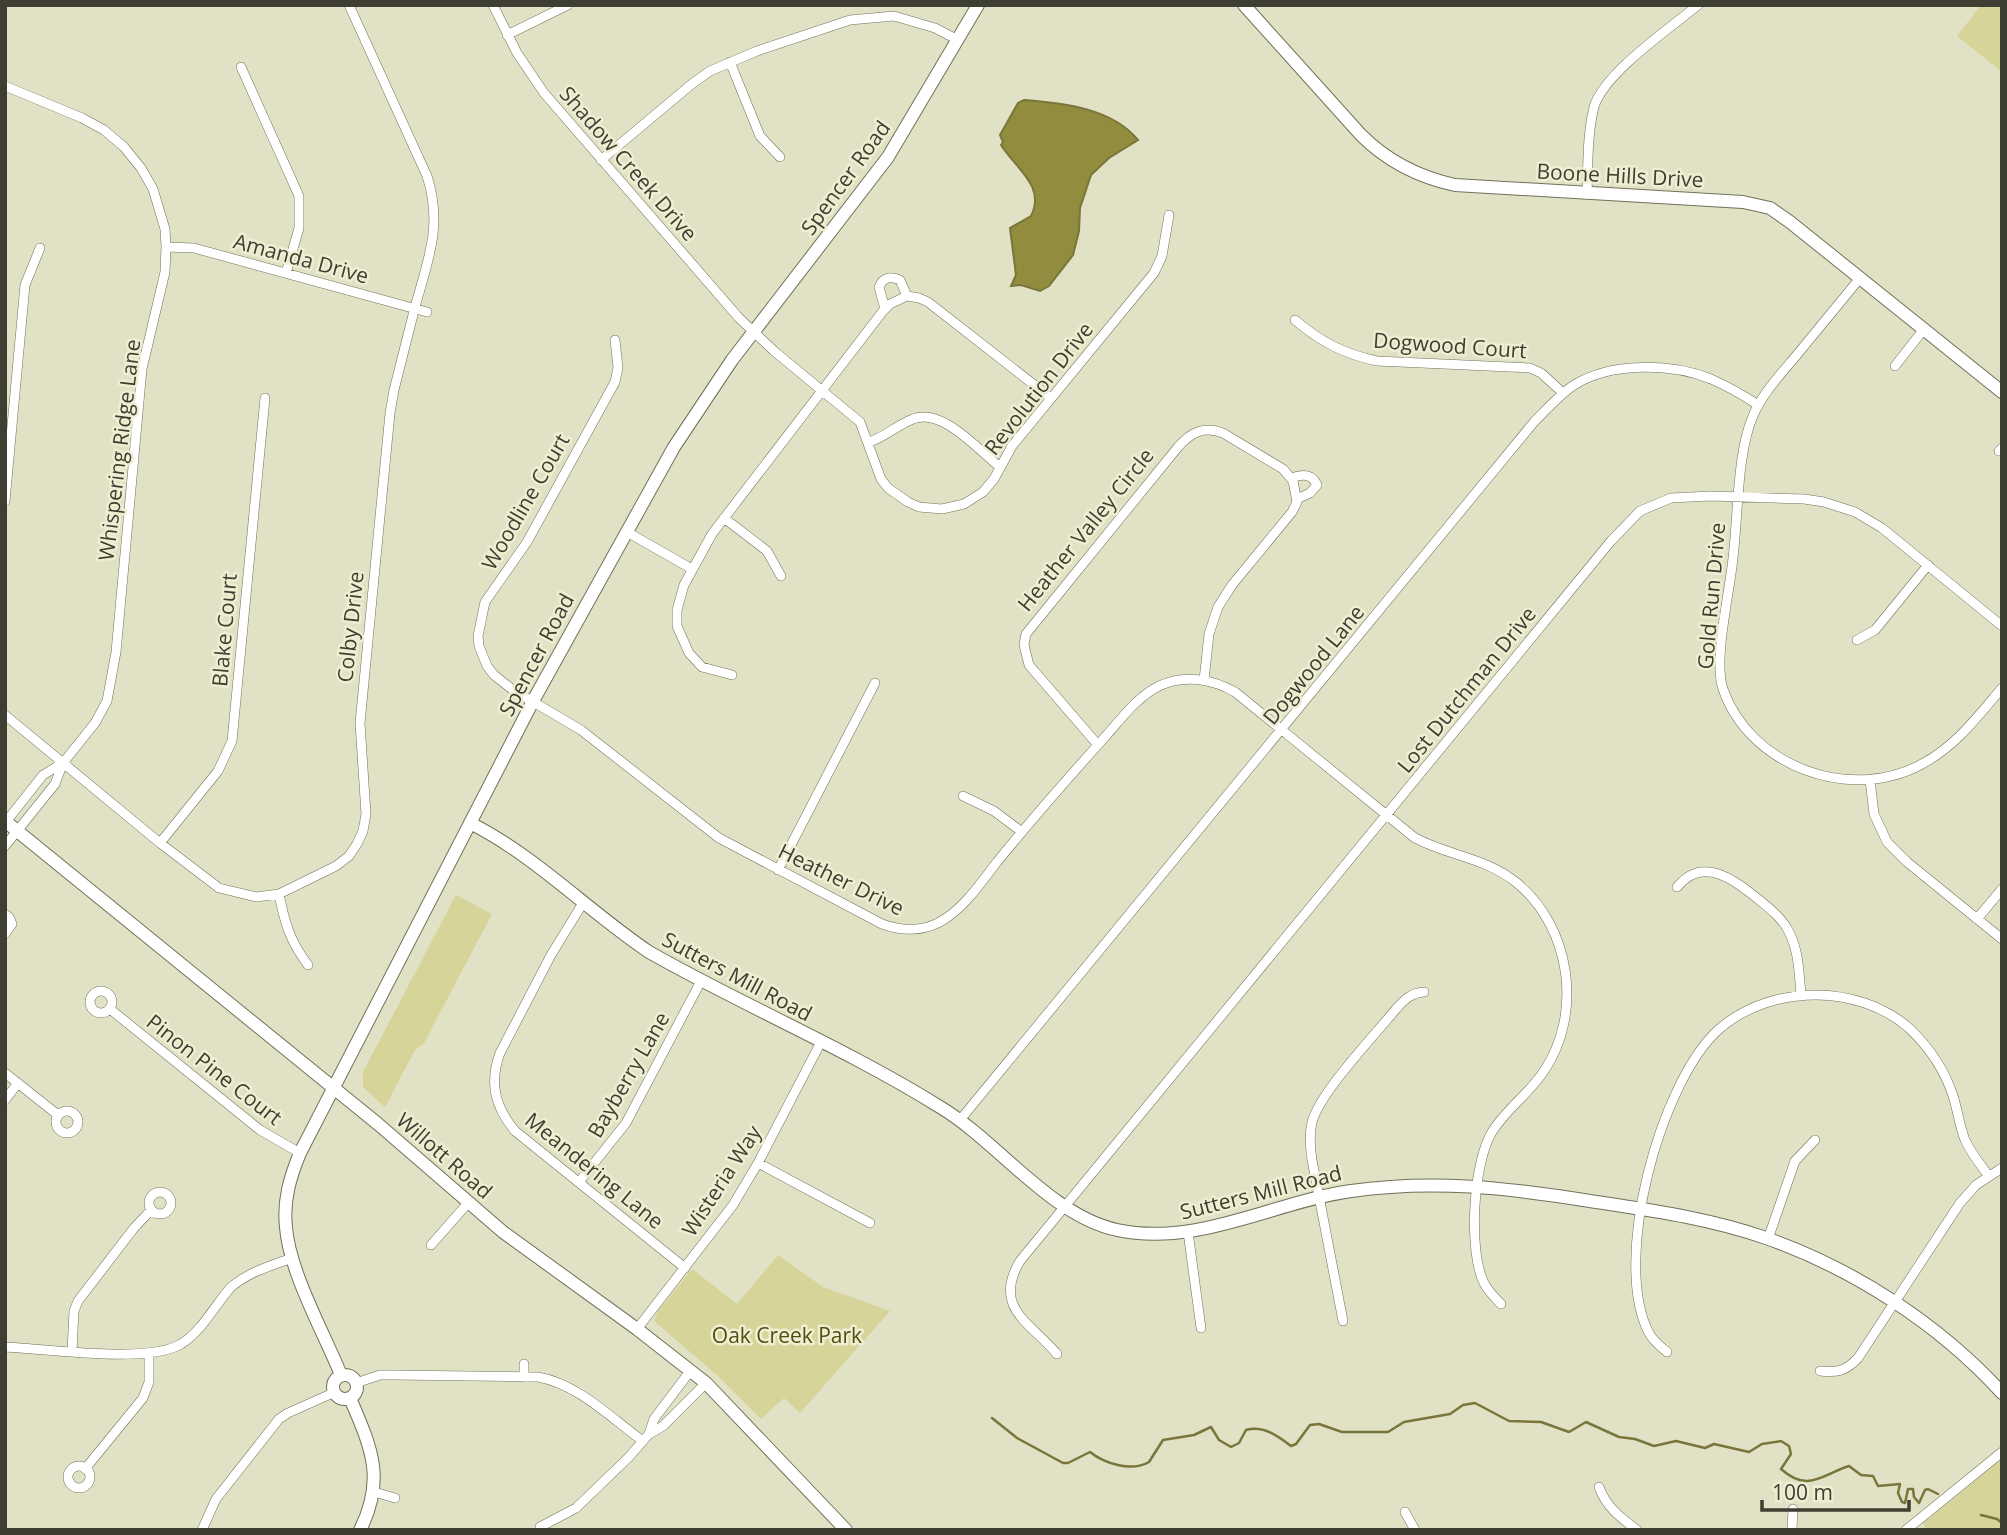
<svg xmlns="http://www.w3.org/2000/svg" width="2007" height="1535" viewBox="0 0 2007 1535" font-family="'Open Sans',sans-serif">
<rect width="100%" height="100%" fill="#e1e1c5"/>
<path fill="#d6d499" d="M1981 5H2002V72L1957 36Z
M456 895 492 914 424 1043 415 1050 385 1107 363 1087V1072Z
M778 1255 823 1287 890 1311 800 1413 784 1398 761 1419 718 1376 654 1321 658 1311 692 1269 737 1304Z
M2002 1459V1530H1927L1923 1523Z"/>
<path fill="#928d3e" stroke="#79753b" stroke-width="2" d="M1024 100C1063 103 1112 108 1138 140L1109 158 1091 175 1080 208 1079 231 1073 255 1049 286 1040 291 1021 285 1011 286 1016 275 1010 228 1031 216C1046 186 1016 169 1001 145L1003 142 1000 135 1018 103Z"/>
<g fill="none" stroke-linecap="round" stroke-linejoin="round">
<path stroke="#79753b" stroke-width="2.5" d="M992 1418 1017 1438 1063 1463H1068L1090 1452C1105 1464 1132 1472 1149 1462L1163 1440 1194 1435 1211 1427 1219 1440 1231 1447 1239 1443 1246 1430C1263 1425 1278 1436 1291 1446L1296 1444 1310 1425 1319 1424 1342 1432H1388L1404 1422 1450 1414 1463 1405 1475 1403 1509 1421 1541 1422 1569 1432 1586 1422 1619 1437 1635 1439 1654 1446 1676 1441 1705 1448 1714 1444 1749 1452 1762 1444 1781 1441 1789 1446 1791 1454 1781 1469C1808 1493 1821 1475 1849 1466L1861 1475 1873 1476 1878 1486 1900 1484 1898 1493 1902 1502 1905 1503 1908 1489H1913L1914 1497 1919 1503 1925 1490 1928 1489 1938 1494
M1981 1515 1997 1519 2002 1523"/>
<defs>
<path id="street" d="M493 5 517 53 544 93 739 318 774 351 860 422 881 479 888 488 908 502 919 507 942 509 964 504 983 492 994 479 1012 446 1154 273 1162 256 1169 215
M507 35 568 5
M730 62 760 136 780 157
M241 67 299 196V228L286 273
M5 86 82 118 104 130 124 147 141 168 153 189 165 229 166 247 165 272 142 369 116 652 107 701 95 723 63 763 43 775 5 823
M601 160 693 83 710 71 757 51 850 20 894 16 935 28 958 40
M1587 194C1588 166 1587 135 1594 107 1604 73 1669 29 1698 5
M166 247 194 248 427 312
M1860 278C1839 304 1817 330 1796 356 1780 375 1762 394 1753 416 1737 452 1738 518 1733 558 1730 591 1713 660 1723 689 1750 767 1851 803 1922 764 1956 746 1978 716 2002 688
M885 309 879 287C883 277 891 276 900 280L907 296
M1295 320C1321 342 1344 354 1377 361L1530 368 1541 373 1563 393
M615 340 618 368 615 382 527 542 485 602 478 636 479 646 487 666 494 675 513 690 581 730 719 838 882 924C901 931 919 932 938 923 963 910 980 884 997 862 1032 819 1068 778 1105 737 1121 719 1137 697 1159 686 1184 674 1212 679 1235 692L1415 838C1449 856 1485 857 1517 883 1571 928 1583 1013 1544 1071 1529 1094 1506 1109 1492 1132 1473 1163 1468 1251 1484 1283 1488 1291 1495 1298 1501 1304
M1895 366 1924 329
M869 442C885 437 897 425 913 419 942 407 978 450 1000 467
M1999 451 2002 448
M1291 478C1302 474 1312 473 1317 485L1310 493 1297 499
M5 501 25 285 40 248
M724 518 767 551 781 576
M627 532 692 569
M1857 640 1875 630 1928 565
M732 675 702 667 689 653 677 626V610L684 585 712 534 883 311 890 304 907 296 919 298 928 302 1051 398
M5 715 160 843 219 888 256 897 279 894 336 866 349 856 357 844 363 831 366 814 360 723 390 413 394 390C401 363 408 335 415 307 428 260 443 225 427 176L349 5
M1098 745 1029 665 1024 645 1026 634 1178 447C1191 432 1204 426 1223 433L1283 469 1293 481 1297 502 1292 512 1232 585 1218 607 1209 634 1204 680
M1870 780 1874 814 1887 842 1907 862 2002 939
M963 796 994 811 1022 832
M160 843 218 771 232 741 265 398
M5 846 55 784 63 763
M778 870 875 683
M1677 887C1703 855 1734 880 1758 899 1769 908 1781 917 1788 930 1799 950 1799 973 1801 995
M279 894C285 924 290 941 308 965
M583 903 551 955 500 1053C489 1083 495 1107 515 1131L685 1268
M5 914 9 917 12 924 5 934
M1977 919 2002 889
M90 1002a11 11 0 1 1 22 0a11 11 0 1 1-22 0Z
M110 1009 260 1130 300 1153
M5 1073 58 1115
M5 1100 18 1083
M56 1122a11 11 0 1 1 22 0a11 11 0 1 1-22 0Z
M960 1120 1534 422C1547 409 1559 395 1574 385 1611 362 1671 363 1711 379 1727 386 1743 395 1758 405
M758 1163 870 1223
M579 1182 626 1123 701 981
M149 1203a11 11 0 1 1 22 0a11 11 0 1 1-22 0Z
M1188 1232 1201 1328
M1768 1239 1795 1161 1815 1140
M431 1245 468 1203
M1343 1321 1312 1160C1310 1147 1309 1135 1312 1122 1321 1091 1374 1036 1396 1009 1405 999 1411 993 1424 992
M637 1329 733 1205 758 1163 821 1042
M5 1347C47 1349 147 1364 181 1344 202 1331 215 1305 231 1287 249 1272 270 1266 292 1258
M72 1351 74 1311 78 1301 134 1228 151 1210
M1667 1352C1660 1346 1653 1341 1649 1333 1611 1261 1661 1082 1718 1030 1745 1006 1781 995 1816 995 1849 995 1884 1006 1909 1028 1929 1047 1946 1072 1954 1099 1958 1113 1960 1127 1965 1140 1971 1153 1980 1164 1988 1175
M1057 1354C1031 1323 992 1308 1020 1261L1611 541 1640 511 1671 498 1710 496 1804 499 1824 502 1855 512 1882 528 2002 626
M1820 1371C1837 1373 1846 1371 1858 1358L1960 1203 1976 1185 2002 1168
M524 1377V1364
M356 1383 380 1375H394L538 1377C578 1384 611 1418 643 1441
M649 1434 654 1419 691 1370
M68 1477a11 11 0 1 1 22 0a11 11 0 1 1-22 0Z
M85 1469 143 1398 149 1382V1354
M1599 1487C1606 1507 1621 1518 1637 1530
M374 1492 395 1498
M1405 1512 1415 1530
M540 1527 576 1508 628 1458 649 1434 663 1426 706 1383
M202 1530 216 1499 279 1419 288 1413 333 1393
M1792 1530 1793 1509
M1906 1530 2002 1452"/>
<path id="secondary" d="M1244 5 1361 135C1388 162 1418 177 1455 185L1743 202 1770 208 1790 222 2002 392
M5 821 378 1124 503 1232 637 1329 706 1383 846 1530
M470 823C536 856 588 911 649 952 744 1006 847 1049 940 1107 997 1141 1051 1216 1117 1230 1198 1247 1273 1202 1351 1191 1434 1179 1508 1188 1590 1201 1649 1210 1709 1218 1766 1238 1854 1269 1939 1324 2002 1393
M333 1387a12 12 0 1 1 24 0a12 12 0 1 1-24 0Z
M341 1375C324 1333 289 1271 286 1227 283 1201 290 1177 300 1153L533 701 674 447 732 360 888 157 978 5
M350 1398C371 1447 386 1479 360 1530"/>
</defs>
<use href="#street" stroke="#727159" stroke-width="10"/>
<use href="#secondary" stroke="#727159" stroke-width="14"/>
<use href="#street" stroke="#fff" stroke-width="9"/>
<use href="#secondary" stroke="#fff" stroke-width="12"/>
</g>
<g text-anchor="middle" stroke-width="5" stroke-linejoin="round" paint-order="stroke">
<g font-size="21" fill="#3e3e33" stroke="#efeed2">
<text transform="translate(628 164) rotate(49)" y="7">Shadow Creek Drive</text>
<text transform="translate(1620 176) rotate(3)" y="7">Boone Hills Drive</text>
<text transform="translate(846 178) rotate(-54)" y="7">Spencer Road</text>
<text transform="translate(301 259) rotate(15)" y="7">Amanda Drive</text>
<text transform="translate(1450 346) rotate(4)" y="7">Dogwood Court</text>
<text transform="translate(1039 389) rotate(-52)" y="7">Revolution Drive</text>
<text transform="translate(120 450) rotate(-83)" y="7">Whispering Ridge Lane</text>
<text transform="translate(526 502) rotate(-60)" y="7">Woodline Court</text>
<text transform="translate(1086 530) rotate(-51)" y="7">Heather Valley Circle</text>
<text transform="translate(1712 596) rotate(-85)" y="7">Gold Run Drive</text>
<text transform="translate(351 627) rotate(-84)" y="7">Colby Drive</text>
<text transform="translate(225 630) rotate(-85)" y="7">Blake Court</text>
<text transform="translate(537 655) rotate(-62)" y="7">Spencer Road</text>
<text transform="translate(1314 665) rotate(-51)" y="7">Dogwood Lane</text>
<text transform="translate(1467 690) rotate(-51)" y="7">Lost Dutchman Drive</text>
<text transform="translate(841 880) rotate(26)" y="7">Heather Drive</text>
<text transform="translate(737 977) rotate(28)" y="7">Sutters Mill Road</text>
<text transform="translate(214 1070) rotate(38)" y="7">Pinon Pine Court</text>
<text transform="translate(629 1075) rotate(-60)" y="7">Bayberry Lane</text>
<text transform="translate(444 1156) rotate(41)" y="7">Willott Road</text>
<text transform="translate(594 1171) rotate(39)" y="7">Meandering Lane</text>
<text transform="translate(722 1181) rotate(-57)" y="7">Wisteria Way</text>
<text transform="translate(1261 1193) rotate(-14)" y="7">Sutters Mill Road</text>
</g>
<g font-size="21" fill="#514d10" stroke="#efeed2">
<text x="787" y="1343">Oak Creek Park</text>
</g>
</g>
<rect width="2007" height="1535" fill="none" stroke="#3e3e33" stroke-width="14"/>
<path d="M1762 1500v10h147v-10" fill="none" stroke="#3e3e33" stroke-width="3.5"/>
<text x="1772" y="1500" font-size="21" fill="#3e3e33" stroke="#efeed2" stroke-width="5" paint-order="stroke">100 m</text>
</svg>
